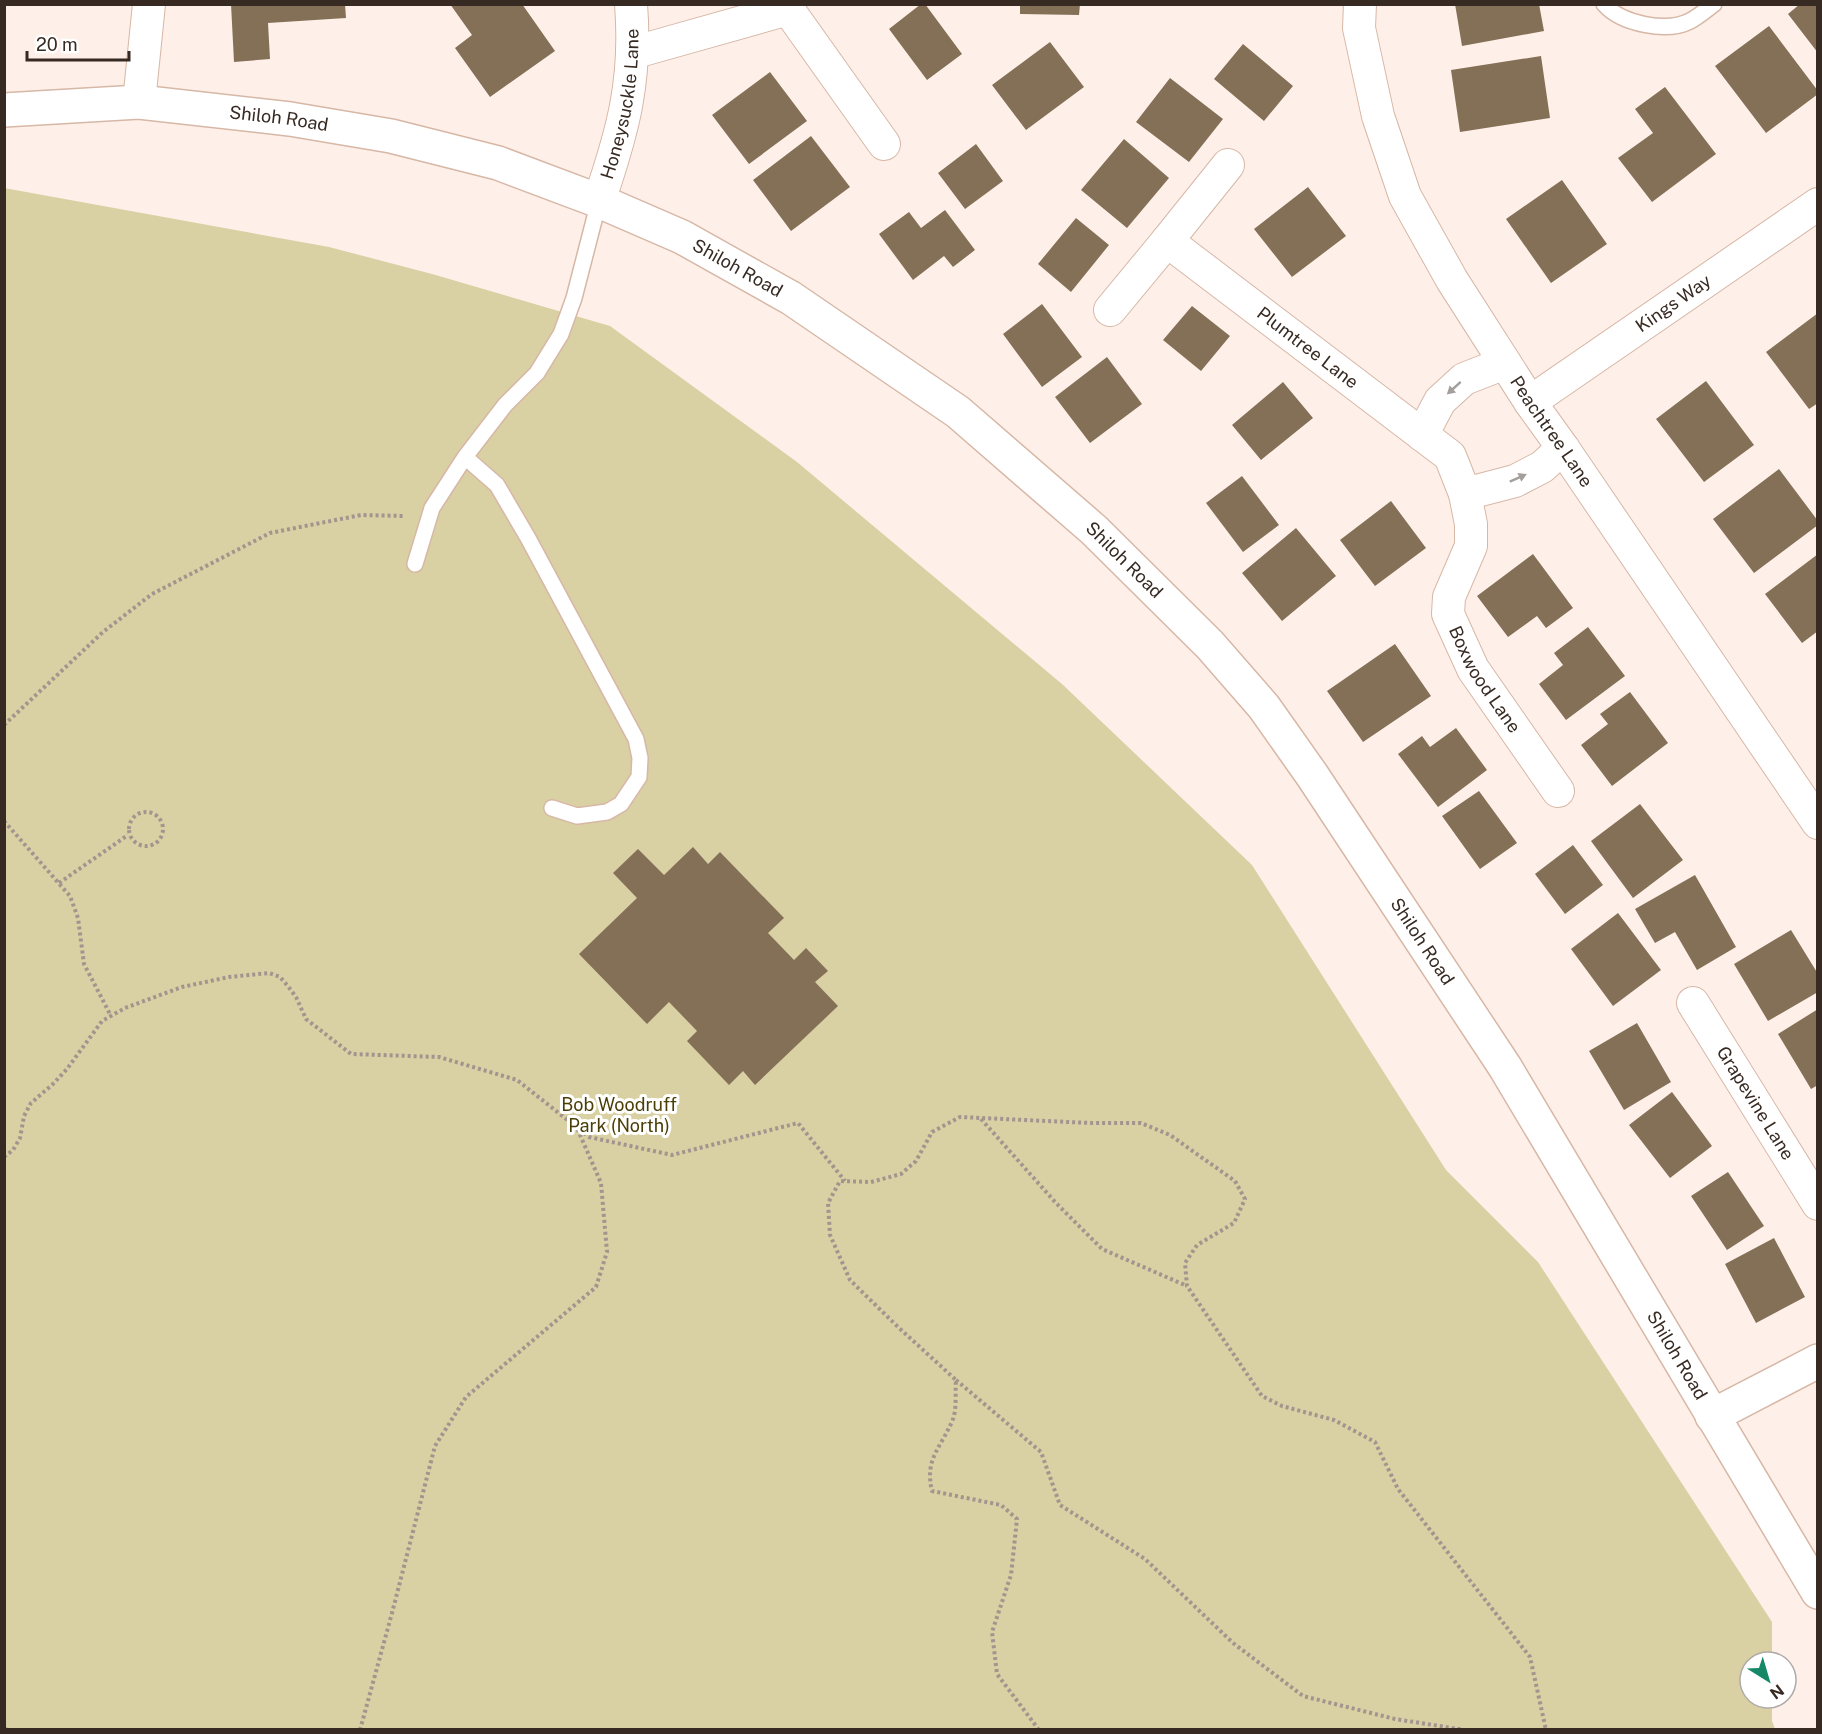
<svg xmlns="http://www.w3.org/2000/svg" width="1822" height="1734" viewBox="0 0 1822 1734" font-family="'Public Sans',sans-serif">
<rect width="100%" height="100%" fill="#fef0e9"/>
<path fill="#d9d0a4" d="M4 188 329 247 432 274 610 326 797 462 1062 684 1252 865 1446 1170 1538 1262 1772 1622V1662H1750V1698H1772V1721L1775 1729H5Z"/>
<path fill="#847057" d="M231 4H345L346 18 268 23 270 59 234 62Z
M450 4H522L555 51 490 97 455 48 472 35Z
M921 4H925L962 54 927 80 889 29Z
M1020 4H1080L1079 15 1020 14Z
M1455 4H1539L1544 31 1462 46Z
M1800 4H1818V53L1788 14Z
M1769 26 1818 91V94L1766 133 1715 66Z
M1050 42 1084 87 1026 130 992 85Z
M1243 44 1293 86 1264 121 1214 79Z
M1541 56 1550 118 1460 132 1451 70Z
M770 72 807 121 749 164 712 115Z
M1170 78 1223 119 1189 162 1136 122Z
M1665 87 1716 154 1652 202 1618 158 1653 133 1635 109Z
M811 136 850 187 791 231 753 180Z
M1124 139 1169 178 1127 228 1081 190Z
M976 144 1003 181 965 209 938 173Z
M1562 180 1607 244 1551 283 1506 219Z
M1308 187 1346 236 1292 277 1254 229Z
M945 210 975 250 953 267 944 256 913 280 879 234 909 212 921 228Z
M1076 218 1109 245 1071 292 1038 264Z
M1042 304 1082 357 1042 387 1003 334Z
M1192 306 1230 336 1201 371 1163 340Z
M1818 313V403L1809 409 1766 352Z
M1107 357 1142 404 1090 443 1055 397Z
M1706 381 1754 445 1704 482 1656 419Z
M1283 382 1313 418 1261 460 1232 425Z
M1779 469 1818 521V525L1754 573 1713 519Z
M1242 476 1279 525 1243 552 1206 503Z
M1391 501 1426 548 1375 586 1340 540Z
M1296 528 1336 576 1282 621 1242 573Z
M1533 554 1573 608 1546 628 1537 616 1508 637 1477 596Z
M1818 554V631L1802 643 1765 594Z
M1588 627 1625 676 1566 720 1539 684 1563 665 1554 653Z
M1395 644 1431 696 1363 742 1327 691Z
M1630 692 1668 743 1612 786 1581 745 1608 724 1600 714Z
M1456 728 1487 770 1438 807 1398 754 1422 736 1430 747Z
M1479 791 1517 843 1480 869 1442 816Z
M1640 804 1683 860 1633 898 1591 841Z
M1573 845 1603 885 1565 914 1535 874Z
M693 847 708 864 720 852 784 918 768 933 794 960 806 948 828 971 815 982 838 1006 755 1085 743 1071 729 1085 687 1041 697 1031 669 1002 647 1024 579 954 637 898 613 873 638 849 664 875Z
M1695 875 1736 947 1697 970 1675 932 1655 943 1635 909Z
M1618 913 1661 970 1613 1006 1571 949Z
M1791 930 1818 974V992L1768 1021 1734 964Z
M1818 1009V1085L1811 1089 1778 1034Z
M1637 1023 1671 1082 1624 1110 1589 1051Z
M1672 1092 1712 1146 1670 1178 1629 1125Z
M1728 1172 1764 1226 1727 1250 1691 1196Z
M1774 1238 1805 1297 1756 1323 1725 1264Z"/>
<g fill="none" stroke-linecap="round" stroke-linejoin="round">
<defs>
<path id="service" d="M1604 4C1621 24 1667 33 1690 21 1698 17 1706 10 1714 4
M465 457 505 405 537 373 561 334 574 298 599 201
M415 564 432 508 465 457 497 485 528 538 636 739 640 758 639 777 621 804 607 812 577 816 552 808"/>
<g id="minor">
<path id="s1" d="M1360 4 1359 28 1378 116 1405 196 1452 280 1530 402 1563 448 1818 823"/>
<path d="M632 53 788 9 884 144"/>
<path d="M139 102 149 4"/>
<path id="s2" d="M1228 165 1167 241 1450 456 1465 494 1471 524V546L1449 597 1448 614 1473 669 1558 791"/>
<path id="s3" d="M599 201C623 131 637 80 631 4"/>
<path d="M1110 310 1167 241"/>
<path id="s4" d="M1530 402 1818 204"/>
<path d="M1422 435 1440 401 1464 379 1505 363"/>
<path d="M1465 494 1515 481 1542 467 1563 448"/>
<path id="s5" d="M1693 1003 1818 1204"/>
</g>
<path id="tertiary" d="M1712 1416 1818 1361"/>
<g id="secondary">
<path id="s6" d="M4 110 139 102 290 119 391 136 498 163 599 201 682 237 791 298 958 412 1094 530 1210 645 1264 707 1312 775 1505 1067 1818 1592"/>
</g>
</defs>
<use href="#service" stroke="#d7b7a6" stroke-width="18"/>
<use href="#minor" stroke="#d7b7a6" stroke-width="34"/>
<use href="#tertiary" stroke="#d7b7a6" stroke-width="36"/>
<use href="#secondary" stroke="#d7b7a6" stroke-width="36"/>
<path stroke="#a3958e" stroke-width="4" stroke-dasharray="3 3" stroke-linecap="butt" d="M4 725 103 632 152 594 270 533 361 515 405 516
M129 829a17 17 0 1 1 34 0a17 17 0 1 1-34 0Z
M4 821 70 896 78 918 84 964 111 1016
M59 883 128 835
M981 1119 1056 1203 1102 1249 1187 1286
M4 1157 13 1150 20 1138 24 1116 31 1103 53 1084 67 1069 102 1021 125 1008 182 987 229 977 269 973 280 977 287 985 296 997 306 1019 351 1054 439 1057 517 1080 589 1137 672 1155 798 1123 845 1181
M956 1380 1041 1452 1060 1505 1145 1559 1233 1643 1303 1696 1395 1719 1465 1730
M4 1728 7 1730
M360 1730 392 1613 435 1446 466 1397 596 1287 607 1252 601 1183 577 1128
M1039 1730 997 1674 992 1632 1011 1575 1017 1519 1001 1505 932 1491C924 1458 942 1447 953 1419 957 1408 955 1392 956 1380L898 1327 850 1280 830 1235 828 1203 840 1181 871 1182 901 1174 916 1161 932 1132 960 1117 1090 1123H1141L1170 1135 1235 1181 1245 1199 1234 1223 1197 1245 1185 1263 1187 1286 1262 1396 1282 1406 1334 1420 1375 1442 1398 1489 1530 1657 1546 1730"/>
<use href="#service" stroke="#fff" stroke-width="15"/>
<use href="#minor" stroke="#fff" stroke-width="32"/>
<use href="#tertiary" stroke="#fff" stroke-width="33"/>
<use href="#secondary" stroke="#fff" stroke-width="33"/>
</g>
<defs><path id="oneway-solid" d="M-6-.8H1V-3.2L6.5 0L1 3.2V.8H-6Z" transform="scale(1.5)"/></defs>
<g fill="#a59f9c">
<use href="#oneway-solid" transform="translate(1454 388) rotate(138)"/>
<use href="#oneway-solid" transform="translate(1518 478) rotate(-24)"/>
</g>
<g text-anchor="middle" stroke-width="6" stroke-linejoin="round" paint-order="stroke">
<g font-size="18" fill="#372a23" stroke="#fff">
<text dy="6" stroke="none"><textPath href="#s3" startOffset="100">Honeysuckle Lane</textPath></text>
<text dy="6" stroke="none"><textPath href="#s6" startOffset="276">Shiloh Road</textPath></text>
<text dy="6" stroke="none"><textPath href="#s6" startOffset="762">Shiloh Road</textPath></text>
<text dy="6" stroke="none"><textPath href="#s4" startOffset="174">Kings Way</textPath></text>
<text dy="6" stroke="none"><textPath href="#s2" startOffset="274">Plumtree Lane</textPath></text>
<text dy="6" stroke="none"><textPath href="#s1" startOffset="476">Peachtree Lane</textPath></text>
<text dy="6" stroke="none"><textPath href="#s6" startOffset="1248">Shiloh Road</textPath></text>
<text dy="6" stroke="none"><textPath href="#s2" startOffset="694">Boxwood Lane</textPath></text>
<text dy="6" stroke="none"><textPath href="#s6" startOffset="1734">Shiloh Road</textPath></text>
<text dy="6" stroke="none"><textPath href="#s5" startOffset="118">Grapevine Lane</textPath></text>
<text dy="6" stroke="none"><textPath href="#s6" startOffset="2220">Shiloh Road</textPath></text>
</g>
<g font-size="18" fill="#4a3e06" stroke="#fff">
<text x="619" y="1111">Bob Woodruff<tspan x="619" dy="21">Park (North)</tspan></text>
</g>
</g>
<rect width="1822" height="1734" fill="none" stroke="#372a23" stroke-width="12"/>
<g transform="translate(1768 1680) rotate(143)"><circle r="28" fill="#ffffff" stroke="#afaaa7" stroke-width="1.5"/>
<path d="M0-4.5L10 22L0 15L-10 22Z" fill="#168868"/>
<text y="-9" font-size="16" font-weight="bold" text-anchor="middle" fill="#372a23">N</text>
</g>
<path d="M27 51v9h102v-9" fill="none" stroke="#372a23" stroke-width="3"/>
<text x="36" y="51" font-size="18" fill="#372a23" stroke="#ffffff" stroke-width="4.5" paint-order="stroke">20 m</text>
</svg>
